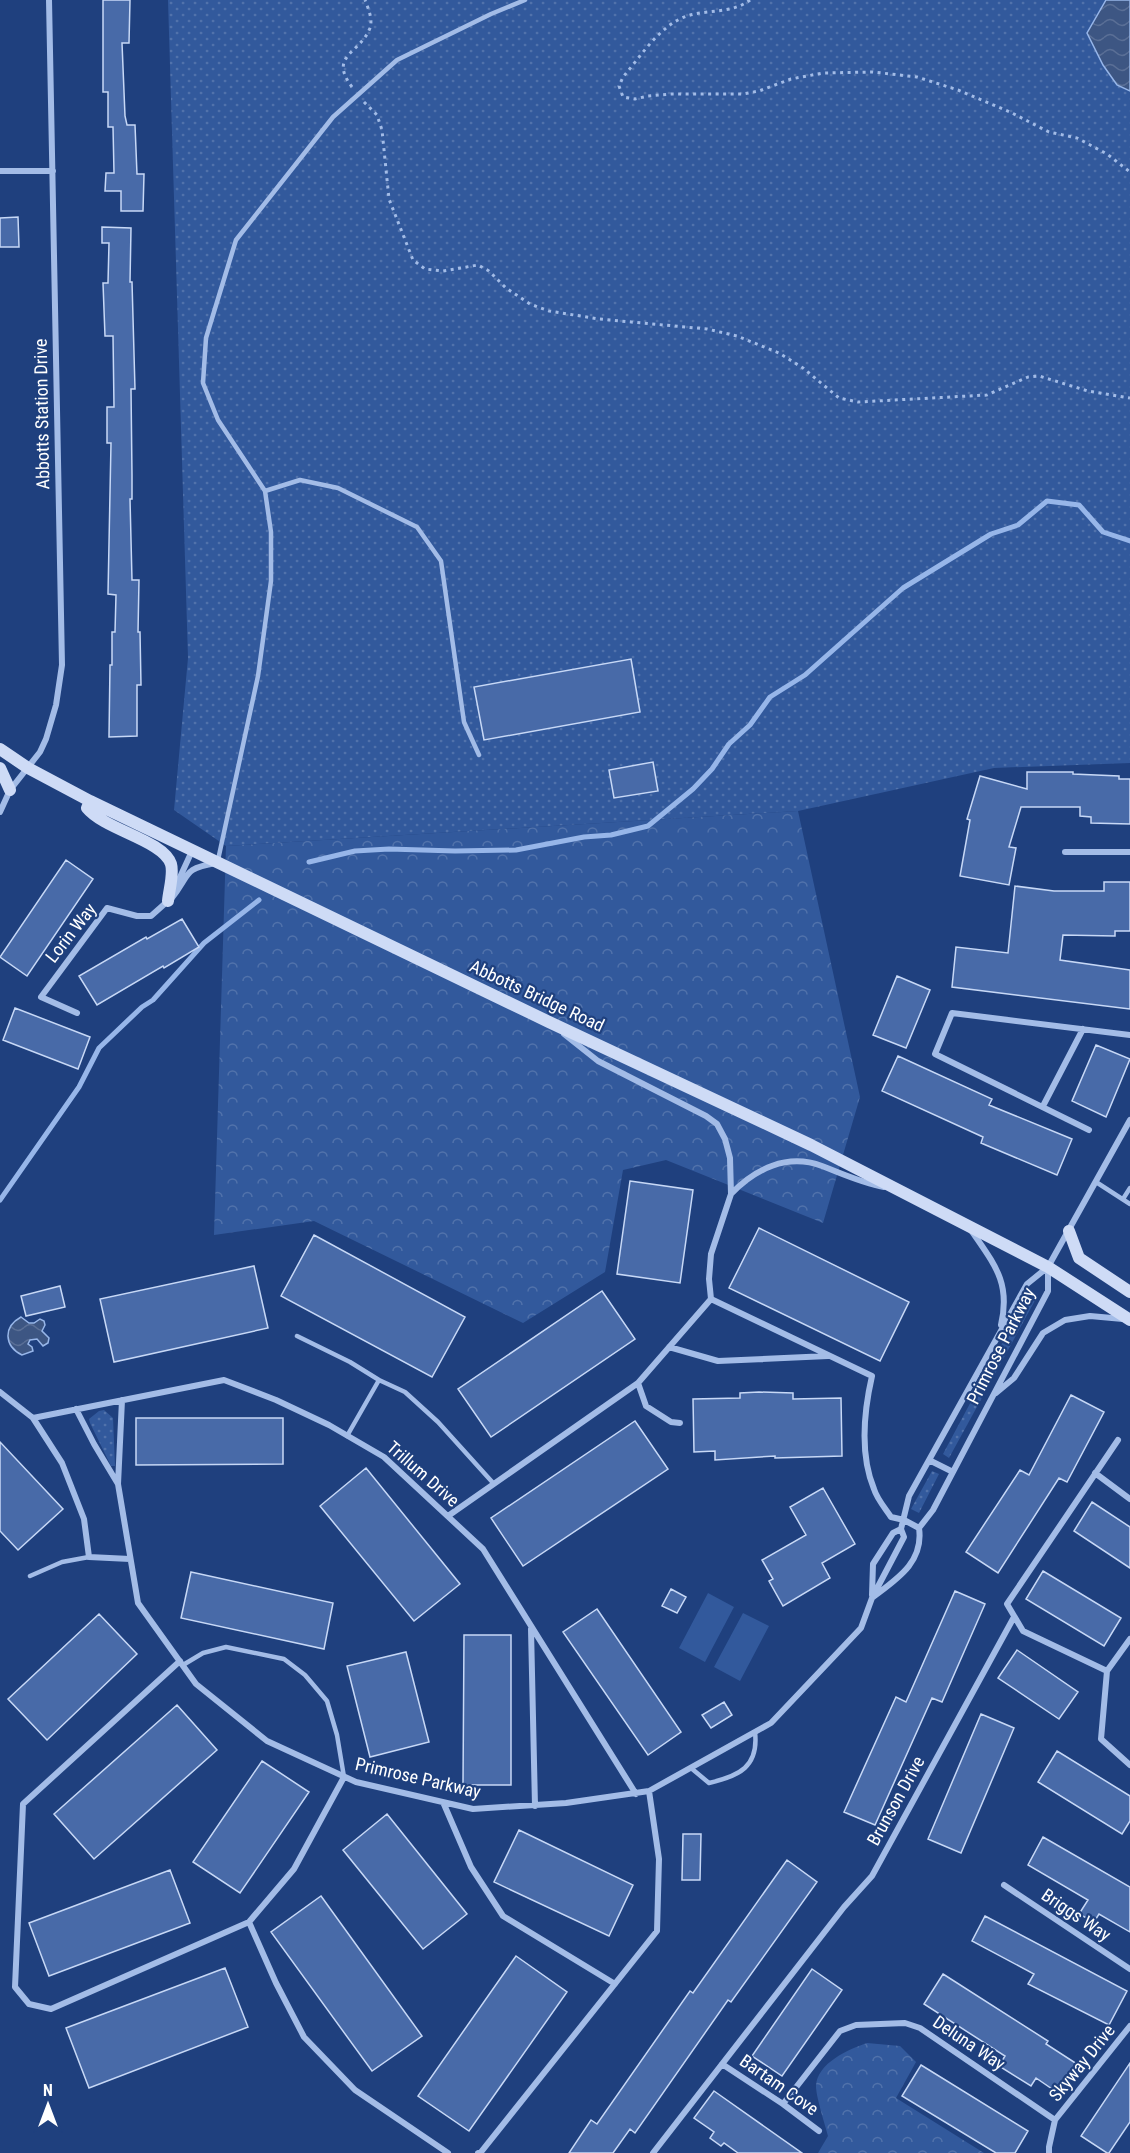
<svg xmlns="http://www.w3.org/2000/svg" width="1130" height="2153" viewBox="0 0 1130 2153" font-family="'Roboto Condensed',sans-serif">
<defs>
<pattern id="grass-dots" width="8" height="8" patternUnits="userSpaceOnUse" patternTransform="scale(1.5)"><rect width="8" height="8" fill="#32599c"/><path d="M2 2h.1M6 6h.1" fill="none" stroke="#5172ab" stroke-width="1.8" stroke-linecap="round"/></pattern>
<pattern id="forest-crowns" width="20" height="18" patternUnits="userSpaceOnUse" patternTransform="scale(1.5)"><rect width="20" height="18" fill="#32599c"/><path d="M2 6a3 3 0 1 1 6 0M12 15a3 3 0 1 1 6 0" fill="none" stroke="#5172ab"/></pattern>
<pattern id="water-waves" width="16" height="10" patternUnits="userSpaceOnUse" patternTransform="scale(1.5)"><rect width="16" height="10" fill="#3d5683"/><path d="M0 5q4-4 8 0t8 0" fill="none" stroke="#5a6f96"/></pattern>
</defs>
<rect width="100%" height="100%" fill="#1f407e"/>
<path fill="url(#grass-dots)" d="M168 0H1130V763L994 768 798 811 226 846 174 810 188 658Z
M1034 1292 1038 1295 949 1458 943 1454 1022 1306Z
M104 1410 113 1418 115 1466H111L90 1423 89 1419 99 1411Z
M932 1471 939 1474 919 1513 911 1509Z"/>
<path fill="url(#forest-crowns)" d="M798 811 860 1097 823 1223 666 1160 623 1170 605 1272 523 1323 314 1221 214 1235 226 846Z
M867 2043 900 2046 916 2062 896 2098 984 2153H818L828 2136C825 2124 816 2097 816 2086 817 2063 849 2049 867 2043Z"/>
<path fill="#32599c" d="M708 1593 734 1607 705 1662 679 1648Z
M743 1613 769 1626 740 1681 714 1667Z"/>
<path fill="url(#water-waves)" stroke="#97b6e9" stroke-width="1.5" d="M1106 0H1130V91L1117 85 1103 65 1087 33Z
M21 1317 29 1323H34L40 1319 44 1321 45 1325 42 1331 49 1338 48 1343 43 1346 37 1339 30 1340 28 1344 32 1347 33 1351 22 1355C4 1346 3 1327 21 1317Z"/>
<g fill="none" stroke-linecap="round" stroke-linejoin="round">
<path stroke="#97b6e9" stroke-width="5" d="M309 862 355 851 389 849 455 851 516 850 584 837 611 835 648 826 693 789 712 769 729 744 750 725 770 697 805 675 903 588 991 534 1018 525 1047 501 1079 505 1103 532 1130 541
M0 1200 79 1087 99 1048 142 1007 153 1000 204 943 259 900"/>
</g>
<path fill="#486aa8" stroke="#c7d8f6" stroke-width="1.5" d="M103 0H130L129 43H122L125 116 127 125H135L137 174H144L143 211H121V191H105L106 173H114L113 127H108V92H103Z
M18 217 19 247H0V218Z
M102 227 131 228 130 282H132L135 389H131L132 475V499H130L132 580H139L138 632H140L141 685H137V736L109 737 110 665H112V632H115L116 595 108 594 111 443H107V407H114L113 336H105L103 283H108L109 243H102Z
M631 659 640 712 484 740 474 687Z
M653 762 658 791 614 798 609 770Z
M1027 772H1073V774L1119 776V779H1130V824L1091 823V817L1080 816V807H1021L1009 847 1016 848 1009 885 960 876 970 820 967 819 980 776 1027 789Z
M66 860 93 879 27 976 0 957Z
M1104 882H1130V931H1115V936L1063 935 1060 960 1130 970V1009L952 987 956 947 1008 953 1015 886 1054 891H1104Z
M182 919 199 947 164 968 163 966 97 1005 79 976 146 937 147 939Z
M897 976 930 990 906 1048 873 1035Z
M15 1008 90 1037 78 1069 3 1040Z
M1096 1045 1130 1059 1106 1117 1072 1101Z
M898 1056 992 1099 989 1105 1072 1139 1057 1175 981 1143 983 1137 882 1091Z
M630 1181 693 1190 680 1283 617 1274Z
M759 1228 909 1302 880 1361 729 1288Z
M314 1235 465 1317 432 1377 281 1296Z
M254 1266 268 1328 114 1362 100 1299Z
M60 1286 65 1307 26 1316 21 1296Z
M602 1291 635 1339 491 1437 458 1389Z
M759 1392 793 1393V1399L841 1398 842 1456 775 1458V1456L715 1460V1451L694 1452 693 1399 740 1398V1393Z
M1071 1395 1104 1412 1067 1482 1059 1478 998 1573 966 1552 1020 1470 1029 1475Z
M136 1418H283V1464L136 1465Z
M635 1421 668 1469 523 1566 491 1518Z
M0 1442 63 1509 18 1550 0 1531Z
M366 1468 460 1584 414 1621 320 1506Z
M823 1488 855 1544 822 1563 830 1578 783 1606 769 1581 773 1579 762 1560 806 1535 790 1507Z
M1092 1502 1130 1527V1568L1074 1531Z
M1043 1571 1121 1618 1104 1646 1026 1599Z
M191 1572 333 1603 324 1649 181 1618Z
M671 1589 686 1597 677 1613 662 1606Z
M955 1591 985 1604 942 1702 932 1698 875 1825 844 1812 896 1697 906 1702Z
M597 1609 681 1732 648 1755 563 1632Z
M99 1614 137 1654 47 1740 8 1699Z
M464 1635H511V1785H463Z
M1017 1650 1078 1692 1059 1719 998 1678Z
M406 1652 429 1742 370 1757 347 1666Z
M724 1702 732 1715 711 1728 702 1715Z
M177 1705 217 1750 94 1859 54 1814Z
M981 1714 1014 1728 961 1853 928 1839Z
M1057 1751 1130 1796V1821L1122 1834 1038 1782Z
M262 1761 309 1792 240 1893 193 1862Z
M387 1814 467 1914 423 1949 343 1850Z
M519 1830 633 1885 609 1936 494 1882Z
M683 1834H701L700 1880H682Z
M1043 1837 1130 1887V1932L1099 1914 1094 1922 1079 1914 1088 1900 1028 1865Z
M787 1860 817 1882 731 2002 728 2000 635 2133 630 2129 613 2153H569L591 2120 597 2124 690 1991 693 1993Z
M170 1870 190 1923 49 1976 29 1923Z
M321 1896 422 2036 372 2071 271 1932Z
M985 1916 1127 1991 1109 2025 1028 1984 1034 1974 972 1941Z
M516 1956 567 1992 469 2131 418 2096Z
M225 1968 248 2027 89 2088 66 2028Z
M812 1969 842 1990 782 2076 752 2056Z
M943 1974 1048 2041 1046 2044 1077 2064 1058 2093 1036 2078 1031 2086 999 2066 1005 2056 924 2004Z
M1130 2063V2122L1109 2153H1107L1081 2136Z
M921 2065 1028 2131 1015 2153H996L902 2096Z
M714 2091 802 2153H738L724 2143 721 2146 710 2138 714 2132 694 2118Z"/>
<g fill="none" stroke-linecap="round" stroke-linejoin="round">
<path stroke="#a3bce7" stroke-width="3" stroke-dasharray="3 4.5" stroke-linecap="butt" d="M750 0C731 14 709 9 687 16 660 25 641 56 623 77L619 86 623 97 635 99 648 96 671 94H743L759 91 791 79 823 73 873 72 917 77 958 90 1010 112 1049 132 1077 138 1107 154 1130 172
M352 87C328 55 360 54 370 28 373 19 368 8 365 0
M364 102 377 115 382 130 389 199 413 260 425 269 443 271 478 265 489 271 506 288 530 304 549 311 599 319 707 329 737 336 779 353 803 368 839 398 858 402 987 395 1028 377 1039 376 1088 391 1130 398"/>
<path stroke="#a3bce7" stroke-width="4.5" d="M265 491 300 480 338 488 417 527 441 561 464 722 479 755
M218 860 258 676 271 581V532L265 491 218 420 203 383 206 338 236 240 333 117 397 60 491 14 525 0
M1096 1182 1130 1204
M1123 1199 1130 1188
M297 1336 350 1362 379 1380
M347 1436 379 1380 405 1392 438 1422 494 1484
M30 1576 62 1562 89 1557
M183 1665 203 1653 226 1647 284 1659 305 1675 327 1701 337 1735 344 1777
M691 1768 709 1783C739 1776 759 1767 755 1732"/>
<path stroke="#a3bce7" stroke-width="6" d="M0 171H53
M0 812 10 790 40 752 46 739 56 705 62 665 49 0
M1065 852H1130
M175 888 192 851
M171 899C191 875 181 869 216 863
M77 1013 41 997 107 908 137 916H151L169 900
M564 1034 598 1061 706 1116 717 1124 725 1139 730 1158 731 1194 711 1254 709 1279 711 1299 872 1376C864 1411 860 1455 874 1489 877 1499 885 1508 891 1517L904 1520 919 1528
M1043 1106 1083 1029
M1089 1130 935 1054 952 1013 1130 1035
M731 1194C755 1169 787 1153 822 1166 843 1174 862 1183 884 1187
M971 1230C994 1264 1011 1282 1001 1325
M669 1347 718 1361 828 1356
M638 1383 646 1406 671 1422 680 1423
M0 1392 33 1418 224 1380 276 1400 329 1425 384 1457 483 1549 636 1794
M996 1393 1014 1378 1043 1333 1065 1320 1090 1316 1123 1319
M122 1400 118 1484 138 1603 196 1684 267 1741 356 1782 473 1809 566 1803 649 1791 771 1723 861 1628 872 1598 904 1537 901 1529 909 1496 1027 1284 1048 1267 1130 1120
M76 1409 94 1444 118 1484
M33 1418 62 1463 84 1519 89 1557 130 1559
M929 1460 953 1472
M1095 1473 1130 1499
M448 1516 638 1383 711 1299
M872 1595 873 1564 893 1533 901 1529
M873 1597C897 1579 924 1562 919 1528L933 1510 1048 1291V1267
M531 1629 535 1806
M1130 1639 1107 1671 1101 1739 1130 1765
M180 1661 23 1804 15 1987 29 2004 51 2009 249 1922
M1107 1671 1023 1631 1007 1604 1118 1440
M344 1777 294 1869 249 1922 276 1983 304 2037 355 2090 448 2153
M443 1802 471 1867 503 1916 615 1984
M1004 1885 1130 1969
M722 2064 783 2104 819 2131
M783 2104 840 2031 856 2025 905 2023 920 2028 1055 2120
M478 2153 481 2152 657 1931 659 1859 649 1791
M653 2153 844 1907 872 1876 1014 1617
M1049 2153V2147L1055 2120 1130 2026"/>
<path stroke="#cedbf6" stroke-width="12" d="M0 749 28 768 90 801 549 1022 811 1145 1048 1267 1130 1320
M0 768 10 790
M90 801 87 808C105 830 163 840 171 864 174 874 169 890 168 901
M1069 1231 1079 1258 1130 1292"/>
</g>
<g text-anchor="middle" stroke-width="4.5" stroke-linejoin="round" paint-order="stroke">
<g font-size="18" fill="#fff" stroke="#1f407e">
<text transform="translate(42 414) rotate(-91)" y="6">Abbotts Station Drive</text>
<text transform="translate(71 933) rotate(-52)" y="6">Lorin Way</text>
<text transform="translate(537 996) rotate(25)" y="6">Abbotts Bridge Road</text>
<text transform="translate(1001 1346) rotate(-63)" y="6">Primrose Parkway</text>
<text transform="translate(423 1474) rotate(41)" y="6">Trillum Drive</text>
<text transform="translate(418 1778) rotate(13)" y="6">Primrose Parkway</text>
<text transform="translate(896 1801) rotate(-61)" y="6">Brunson Drive</text>
<text transform="translate(1076 1915) rotate(34)" y="6">Briggs Way</text>
<text transform="translate(969 2043) rotate(34)" y="6">Deluna Way</text>
<text transform="translate(1082 2063) rotate(-51)" y="6">Skyway Drive</text>
<text transform="translate(779 2085) rotate(35)" y="6">Bartam Cove</text>
</g>
</g>
<g transform="translate(48 2105)" stroke="#1f407e" stroke-width="4.5" paint-order="stroke">
<path d="M0-4.5L10 22L0 15L-10 22Z" fill="#ffffff"/>
<text y="-9" font-size="16" font-weight="bold" text-anchor="middle" fill="#ffffff">N</text>
</g>
</svg>
